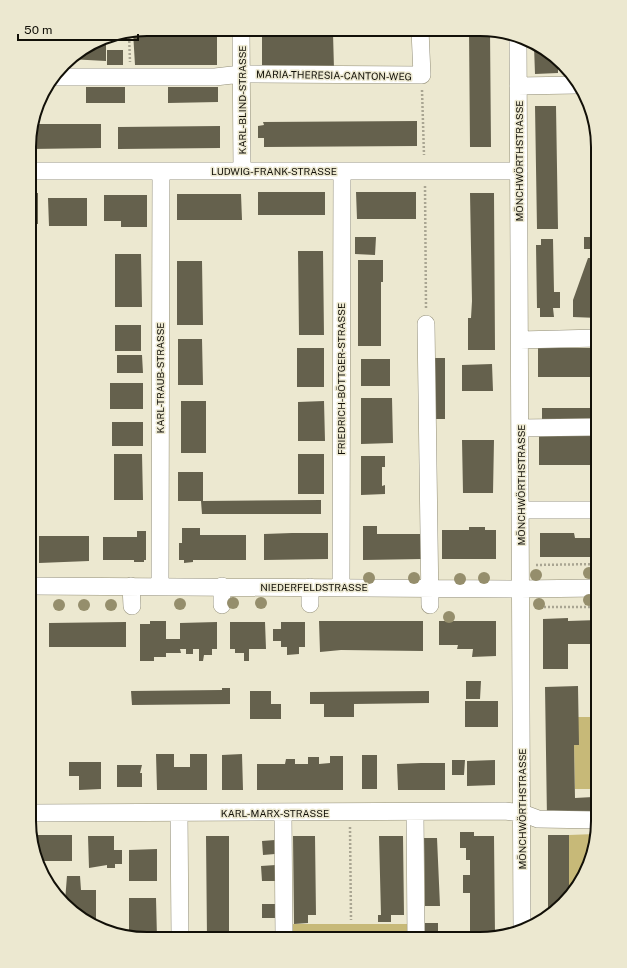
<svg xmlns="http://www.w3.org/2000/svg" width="627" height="968" viewBox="0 0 627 968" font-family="'Public Sans',sans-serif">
<rect width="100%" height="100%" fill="#ece8d0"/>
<path fill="#c7b978" d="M578 717H598V789H575L574 745H578Z
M595 834 574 893 569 896V835Z
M293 924H407V939L293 938Z"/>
<path fill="#65614d" d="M147 29H217V65H135L133 32Z
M315 30H337V33H333L334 69H262V33H315Z
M469 30H490L491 147H470Z
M106 37V61L69 59 102 38Z
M534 46 552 54 558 61V73L535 74Z
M107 50H123V65H107Z
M86 87H125V103H86Z
M168 87H218V102L168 103Z
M535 106H556L558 229H537Z
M417 121V146L264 147V138H258V126L264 125 263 122Z
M32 124H101V148L30 149V132Z
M220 126V148L118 149V127Z
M258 192H325V215H258Z
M356 192H416V219H357Z
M30 193H38V224H30Z
M470 193H494L495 350H468V318H471L472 301Z
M177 194H241L242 220H177Z
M104 195H147V227H121V221H104Z
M48 198H87V226H49Z
M355 237H376L375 255 355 254Z
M584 237H598V249H584Z
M541 239H553L554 292H560V308H553L554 317H540V308H537L536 245H541Z
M298 251H323L324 335H299Z
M115 254H141L142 307H115Z
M588 258H598V318L573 317V300Z
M358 260H383V282H381V346H358Z
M177 261H202L203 325H177Z
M115 325H141V351H115Z
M178 339H202L203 385H178Z
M297 348H324V387H297Z
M538 348H598V377H538Z
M117 355H142L143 373H117Z
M432 358H445V419H432Z
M361 359H390V386H361Z
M492 364 493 391H462V365Z
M110 383H143V409H110Z
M361 398H392L393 443 361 444Z
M181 401H206V453H181Z
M324 401 325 441H298V402Z
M542 408H598V422H542Z
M112 422H143V446H112Z
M539 436H598V465H539Z
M462 440H494L493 493H463Z
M114 454H142L143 500H114Z
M298 454H324V494H298Z
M361 456H385V467H382V486L385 485V494L361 495Z
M178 472H203V501L321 500V514H202L201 501H178Z
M363 526H377V534H422V559L363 560Z
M469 527H485V530H496V559H442V530H469Z
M182 528H200V535H246V560H193V562L184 563V560H179V543H182Z
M137 531H146V560H144V562H134V560H103V537H137Z
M292 533H328V559L264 560V534Z
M540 533H574L575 538H598V557H540Z
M39 536H89V561L39 563Z
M568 618V621L598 620V644H568V669H543V619Z
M150 621H166V639H180V623L217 622V649H212V655H204L203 661H199V649H193V654H186V649H180L181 653H166V657H154V661H140V624H150Z
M319 621H423V651L341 650 320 652Z
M439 621H496V656L472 657 473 649H457L458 645H439Z
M126 622V647H49V623Z
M230 622H265L266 649H249V661H244V653H235V649H230Z
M281 622H305V647H299V654L287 655V647H281V641H273V629H281Z
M29 634H33V650H29Z
M466 681H481L480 699H466Z
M578 686 579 745H574L575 798 593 797V818H547L545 687Z
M222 688H230V704L132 705 131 691 222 690Z
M250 691H271V704H281V719H250Z
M429 691V703L354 704V717H324V704H310V692Z
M465 701H498V727H465Z
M156 754H174V767H190V754H207V790H157Z
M242 754 243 790H222V755Z
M362 755H377V789H362Z
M330 756H343V790H257V764H285L286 759H295V764H308V757H319V764L330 763Z
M452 760H465L464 775H452Z
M495 760V785L467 786V761Z
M69 762H101V789L79 790V776H69Z
M421 763H445V790H398L397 764Z
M117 765H142L140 773H142V787H117Z
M460 832H474V836H494L495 936 470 939V893H463V875H470V860H466V848H460Z
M32 835H72V861H37Z
M548 835H569V897L548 913Z
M88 836H114V850H122V864H115V868H107V865L89 868Z
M206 836H229V938H207Z
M293 836H315L316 915H308V923L294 924Z
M379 836H403L404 915H391V922H378V915H381Z
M424 838H437L440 906H425Z
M275 840V854L263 855 262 841Z
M157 849V881H129V850Z
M276 865 277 881H262L261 866Z
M67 876H80L81 890H96V923L75 915 65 901Z
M129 898H156L157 938 129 937Z
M262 904H277V918H262Z
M425 923H438V932H425Z"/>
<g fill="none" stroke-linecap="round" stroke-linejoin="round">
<defs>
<path id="minor" d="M241 29 242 171
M518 39 522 931
M54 77H215L241 74 422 75 420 30
M518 86 577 85
M30 171H519
M426 324 430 605
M520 340 598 338
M520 428 598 427
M521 510H598
M29 586 520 589 598 588
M131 586 132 606
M160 586 161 171
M341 587 342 171
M310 604V587
M222 605V586
M415 812 416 939
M29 813 505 811 522 813 538 819 598 820
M179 813 180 938
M283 813 284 938"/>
</defs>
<use href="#minor" stroke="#928e78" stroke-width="18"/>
<path stroke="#a9a592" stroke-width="2.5" stroke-dasharray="2 2" stroke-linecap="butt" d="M129 33 130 62
M422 90 424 155
M425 186 426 309
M536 565 598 564
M536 607H598
M350 827 351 920"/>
<use href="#minor" stroke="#fff" stroke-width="17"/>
</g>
<g fill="#958e6c">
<circle cx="589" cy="573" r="6"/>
<circle cx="536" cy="575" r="6"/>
<circle cx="369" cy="578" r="6"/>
<circle cx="414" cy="578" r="6"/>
<circle cx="484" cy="578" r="6"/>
<circle cx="460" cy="579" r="6"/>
<circle cx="589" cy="600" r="6"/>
<circle cx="233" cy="603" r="6"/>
<circle cx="261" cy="603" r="6"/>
<circle cx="180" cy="604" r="6"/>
<circle cx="539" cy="604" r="6"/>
<circle cx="59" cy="605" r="6"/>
<circle cx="84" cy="605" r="6"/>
<circle cx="111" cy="605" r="6"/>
<circle cx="449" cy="617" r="6"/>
</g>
<g text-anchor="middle" stroke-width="3" stroke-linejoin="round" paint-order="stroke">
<g font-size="10" fill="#121008" stroke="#ece8d0">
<text transform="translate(334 75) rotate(1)" y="4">MARIA-THERESIA-CANTON-WEG</text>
<text transform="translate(242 100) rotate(-90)" y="4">KARL-BLIND-STRASSE</text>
<text transform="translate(519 161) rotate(-90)" y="4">MÖNCHWÖRTHSTRASSE</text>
<text x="274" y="175">LUDWIG-FRANK-STRASSE</text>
<text transform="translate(160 378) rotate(-90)" y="4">KARL-TRAUB-STRASSE</text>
<text transform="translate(341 379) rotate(-90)" y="4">FRIEDRICH-BÖTTGER-STRASSE</text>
<text transform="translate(521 485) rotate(-90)" y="4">MÖNCHWÖRTHSTRASSE</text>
<text x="314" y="591">NIEDERFELDSTRASSE</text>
<text transform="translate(522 809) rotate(-90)" y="4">MÖNCHWÖRTHSTRASSE</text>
<text x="275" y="817">KARL-MARX-STRASSE</text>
</g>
</g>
<path d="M0 0H627V968H0ZM147 36H480A111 111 0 0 1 591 147V821A111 111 0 0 1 480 932H147A111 111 0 0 1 36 821V147A111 111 0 0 1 147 36Z" fill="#ece8d0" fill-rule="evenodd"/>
<path fill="none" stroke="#121008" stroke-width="2" d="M147 36H480A111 111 0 0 1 591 147V821A111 111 0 0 1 480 932H147A111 111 0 0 1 36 821V147A111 111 0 0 1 147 36Z"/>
<path d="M18 34v6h120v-6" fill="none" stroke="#121008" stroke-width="2"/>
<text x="24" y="34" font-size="12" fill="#121008" stroke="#ece8d0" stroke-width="3" paint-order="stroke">50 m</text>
</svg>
